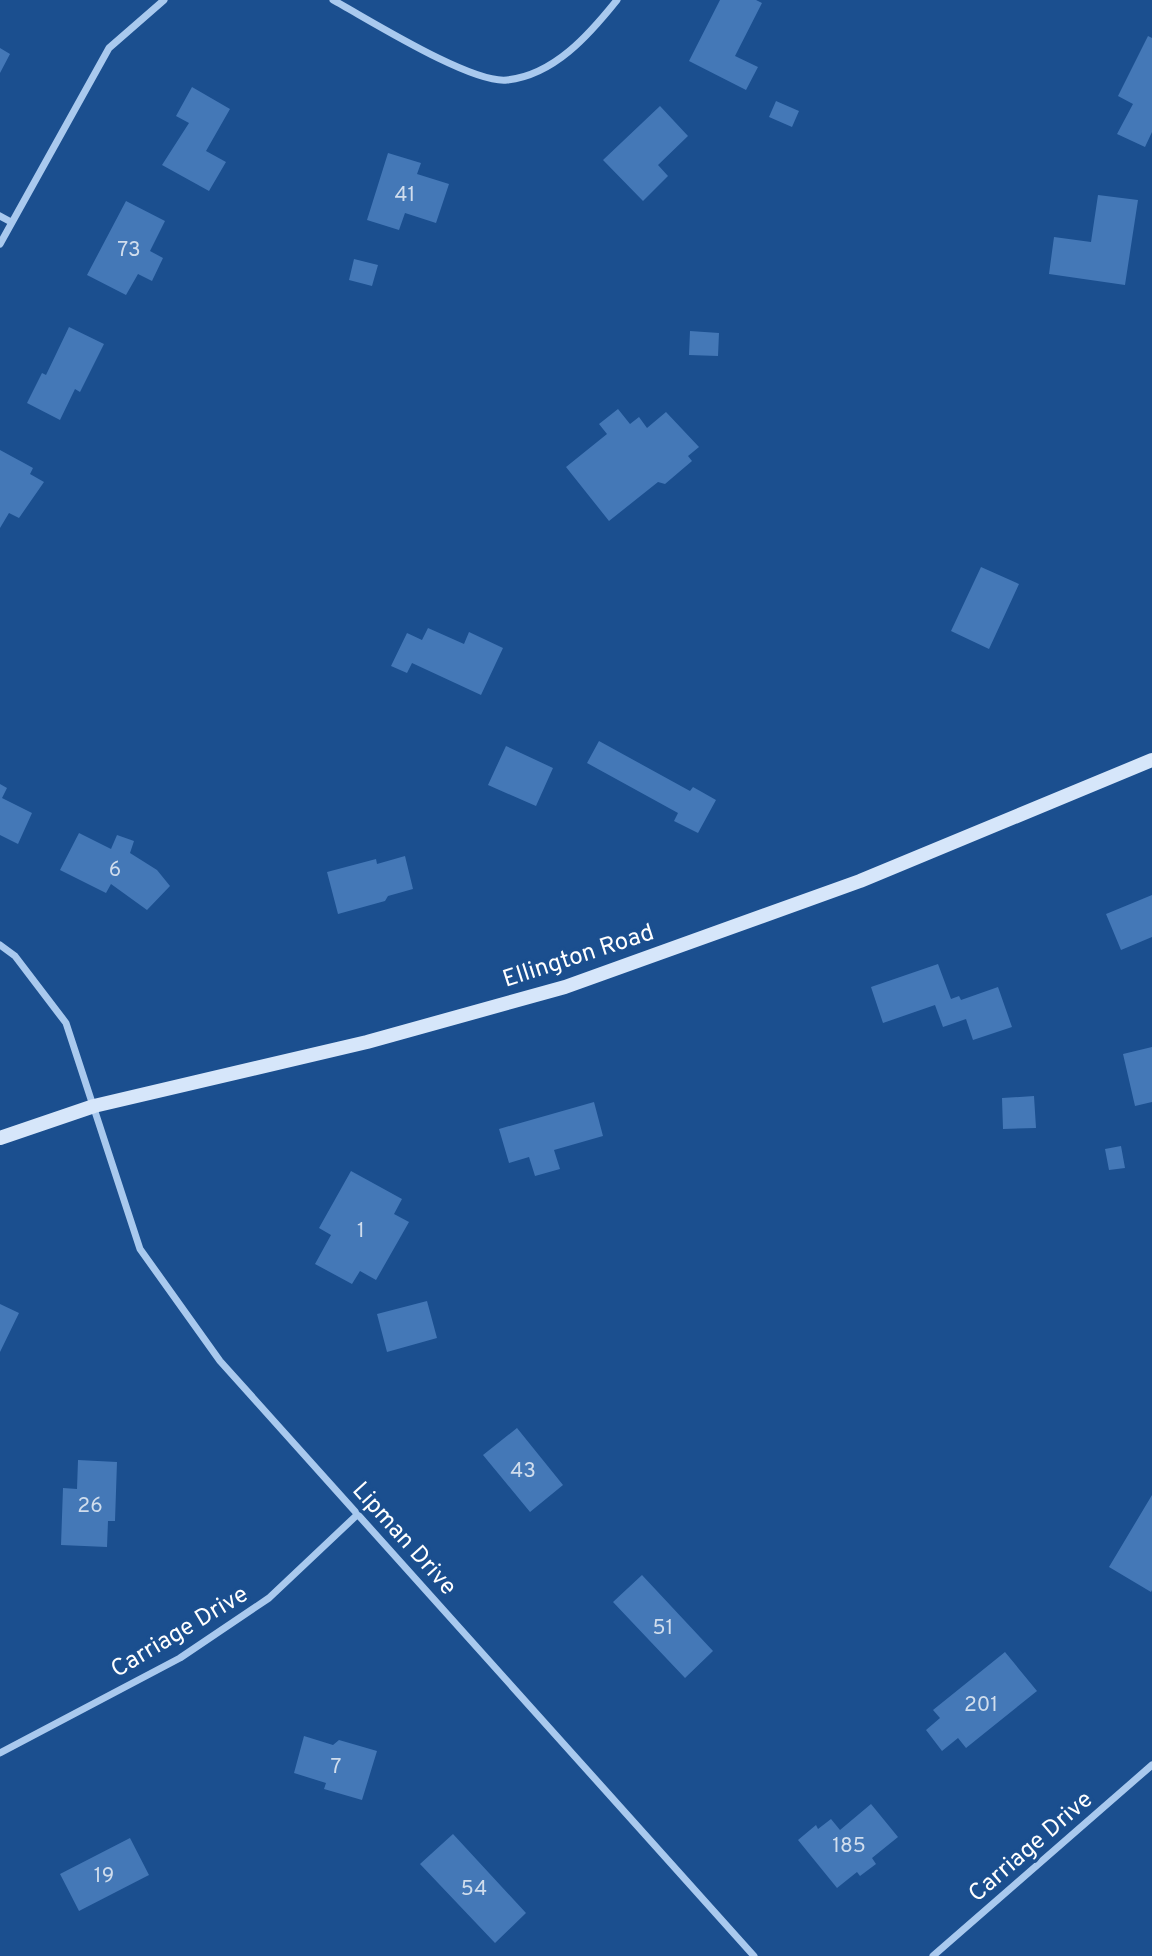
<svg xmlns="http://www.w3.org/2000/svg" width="1152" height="1956" viewBox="0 0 1152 1956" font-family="Overpass,sans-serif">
<rect width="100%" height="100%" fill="#1b4f8f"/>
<path fill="#4478b7" d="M720 0H756L762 3 735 56 758 67 746 90 689 61Z
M1148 36 1152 38V132L1145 147 1117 134 1133 104 1118 96Z
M0 48 10 54 0 73Z
M192 87 230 109 206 151 226 162 209 191 162 165 189 123 176 116Z
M776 101 799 111 792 127 769 117Z
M660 106 688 136 658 165 668 176 643 201 603 160Z
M388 153 421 163 417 174 449 184 436 223 405 213 399 230 367 220Z
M1098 195 1138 200 1125 285 1049 274 1054 237 1091 242Z
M126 201 165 221 150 251 163 258 152 281 138 274 126 295 87 275Z
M354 259 378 265 372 286 349 280Z
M69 327 104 344 80 392 75 389 60 420 27 403 42 373 46 375Z
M690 331 719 333 718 356 689 355Z
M618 409 630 424 639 417 647 428 666 412 699 447 688 456 692 461 665 484 658 482 609 521 566 467 607 434 599 424Z
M0 450 33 468 30 474 44 482 19 518 9 513 0 528Z
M981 567 1019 584 989 649 951 631Z
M428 628 464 644 469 632 503 648 481 695 412 663 407 673 391 666 407 633 422 640Z
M599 741 690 791 693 787 716 800 698 833 674 821 678 813 587 763Z
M506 746 553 768 536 806 488 785Z
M0 784 7 788 2 798 32 813 18 844 0 835Z
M79 833 111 849 117 835 134 841 130 853 157 870 170 886 147 910 111 884 106 893 60 870Z
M405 856 413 889 388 896 385 901 338 914 327 872 376 859 377 864Z
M1152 895V937L1121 950 1106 914Z
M938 964 951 999 959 996 961 1000 998 987 1012 1027 973 1040 966 1019 943 1027 935 1005 883 1023 871 987Z
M1152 1047V1102L1135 1106 1123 1054Z
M1034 1096 1036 1128 1003 1129 1002 1098Z
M594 1102 603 1136 554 1150 560 1169 535 1176 529 1157 509 1163 499 1129Z
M1121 1146 1125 1168 1109 1170 1105 1149Z
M351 1171 402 1199 394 1214 409 1222 376 1280 360 1271 352 1284 315 1264 331 1235 319 1228Z
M427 1301 437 1338 387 1352 377 1314Z
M0 1304 19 1313 0 1352Z
M517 1428 563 1485 530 1512 483 1455Z
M78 1460 117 1462 115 1521H108L107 1547 61 1545 63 1488 77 1489Z
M1152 1495V1590L1151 1592 1109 1567Z
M642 1575 713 1651 685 1678 613 1602Z
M1005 1652 1037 1691 966 1748 958 1738 942 1751 926 1730 940 1718 933 1710Z
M304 1736 333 1745 339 1740 377 1751 362 1800 324 1789 326 1783 294 1773Z
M871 1804 898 1837 872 1858 876 1864 860 1876 857 1872 837 1888 798 1840 816 1825 818 1829 831 1819 840 1830Z
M453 1834 526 1913 495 1943 420 1864Z
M130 1838 149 1875 79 1911 60 1874Z"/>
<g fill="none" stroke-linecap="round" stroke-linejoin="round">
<path stroke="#a9c9ee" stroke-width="7" d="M333 0C368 19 471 84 507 80 554 75 589 35 617 0
M0 216 11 222
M0 244 109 48 164 0
M0 945 15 956 66 1023 140 1249 220 1361 754 1956
M0 1753 180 1658 269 1598 358 1514
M933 1956 1152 1765"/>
<path stroke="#d6e6fa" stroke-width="14" d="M0 1138 94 1106 367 1042 565 987 860 881 1152 760"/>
</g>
<g text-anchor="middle" stroke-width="7" stroke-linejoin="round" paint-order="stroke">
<g font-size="21" fill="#d0dded">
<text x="405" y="201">41</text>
<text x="129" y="256">73</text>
<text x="115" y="876">6</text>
<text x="361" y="1237">1</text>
<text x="523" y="1477">43</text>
<text x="90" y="1512">26</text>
<text x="663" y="1634">51</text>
<text x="981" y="1711">201</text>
<text x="336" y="1773">7</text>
<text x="849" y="1852">185</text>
<text x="104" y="1882">19</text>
<text x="474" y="1895">54</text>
</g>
<g font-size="24" fill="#fff" stroke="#1b4f8f">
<text transform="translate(578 955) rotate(-18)" y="8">Ellington Road</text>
<text transform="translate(405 1538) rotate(48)" y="8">Lipman Drive</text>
<text transform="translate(179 1631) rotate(-31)" y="8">Carriage Drive</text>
<text transform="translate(1030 1846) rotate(-41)" y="8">Carriage Drive</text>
</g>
</g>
</svg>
